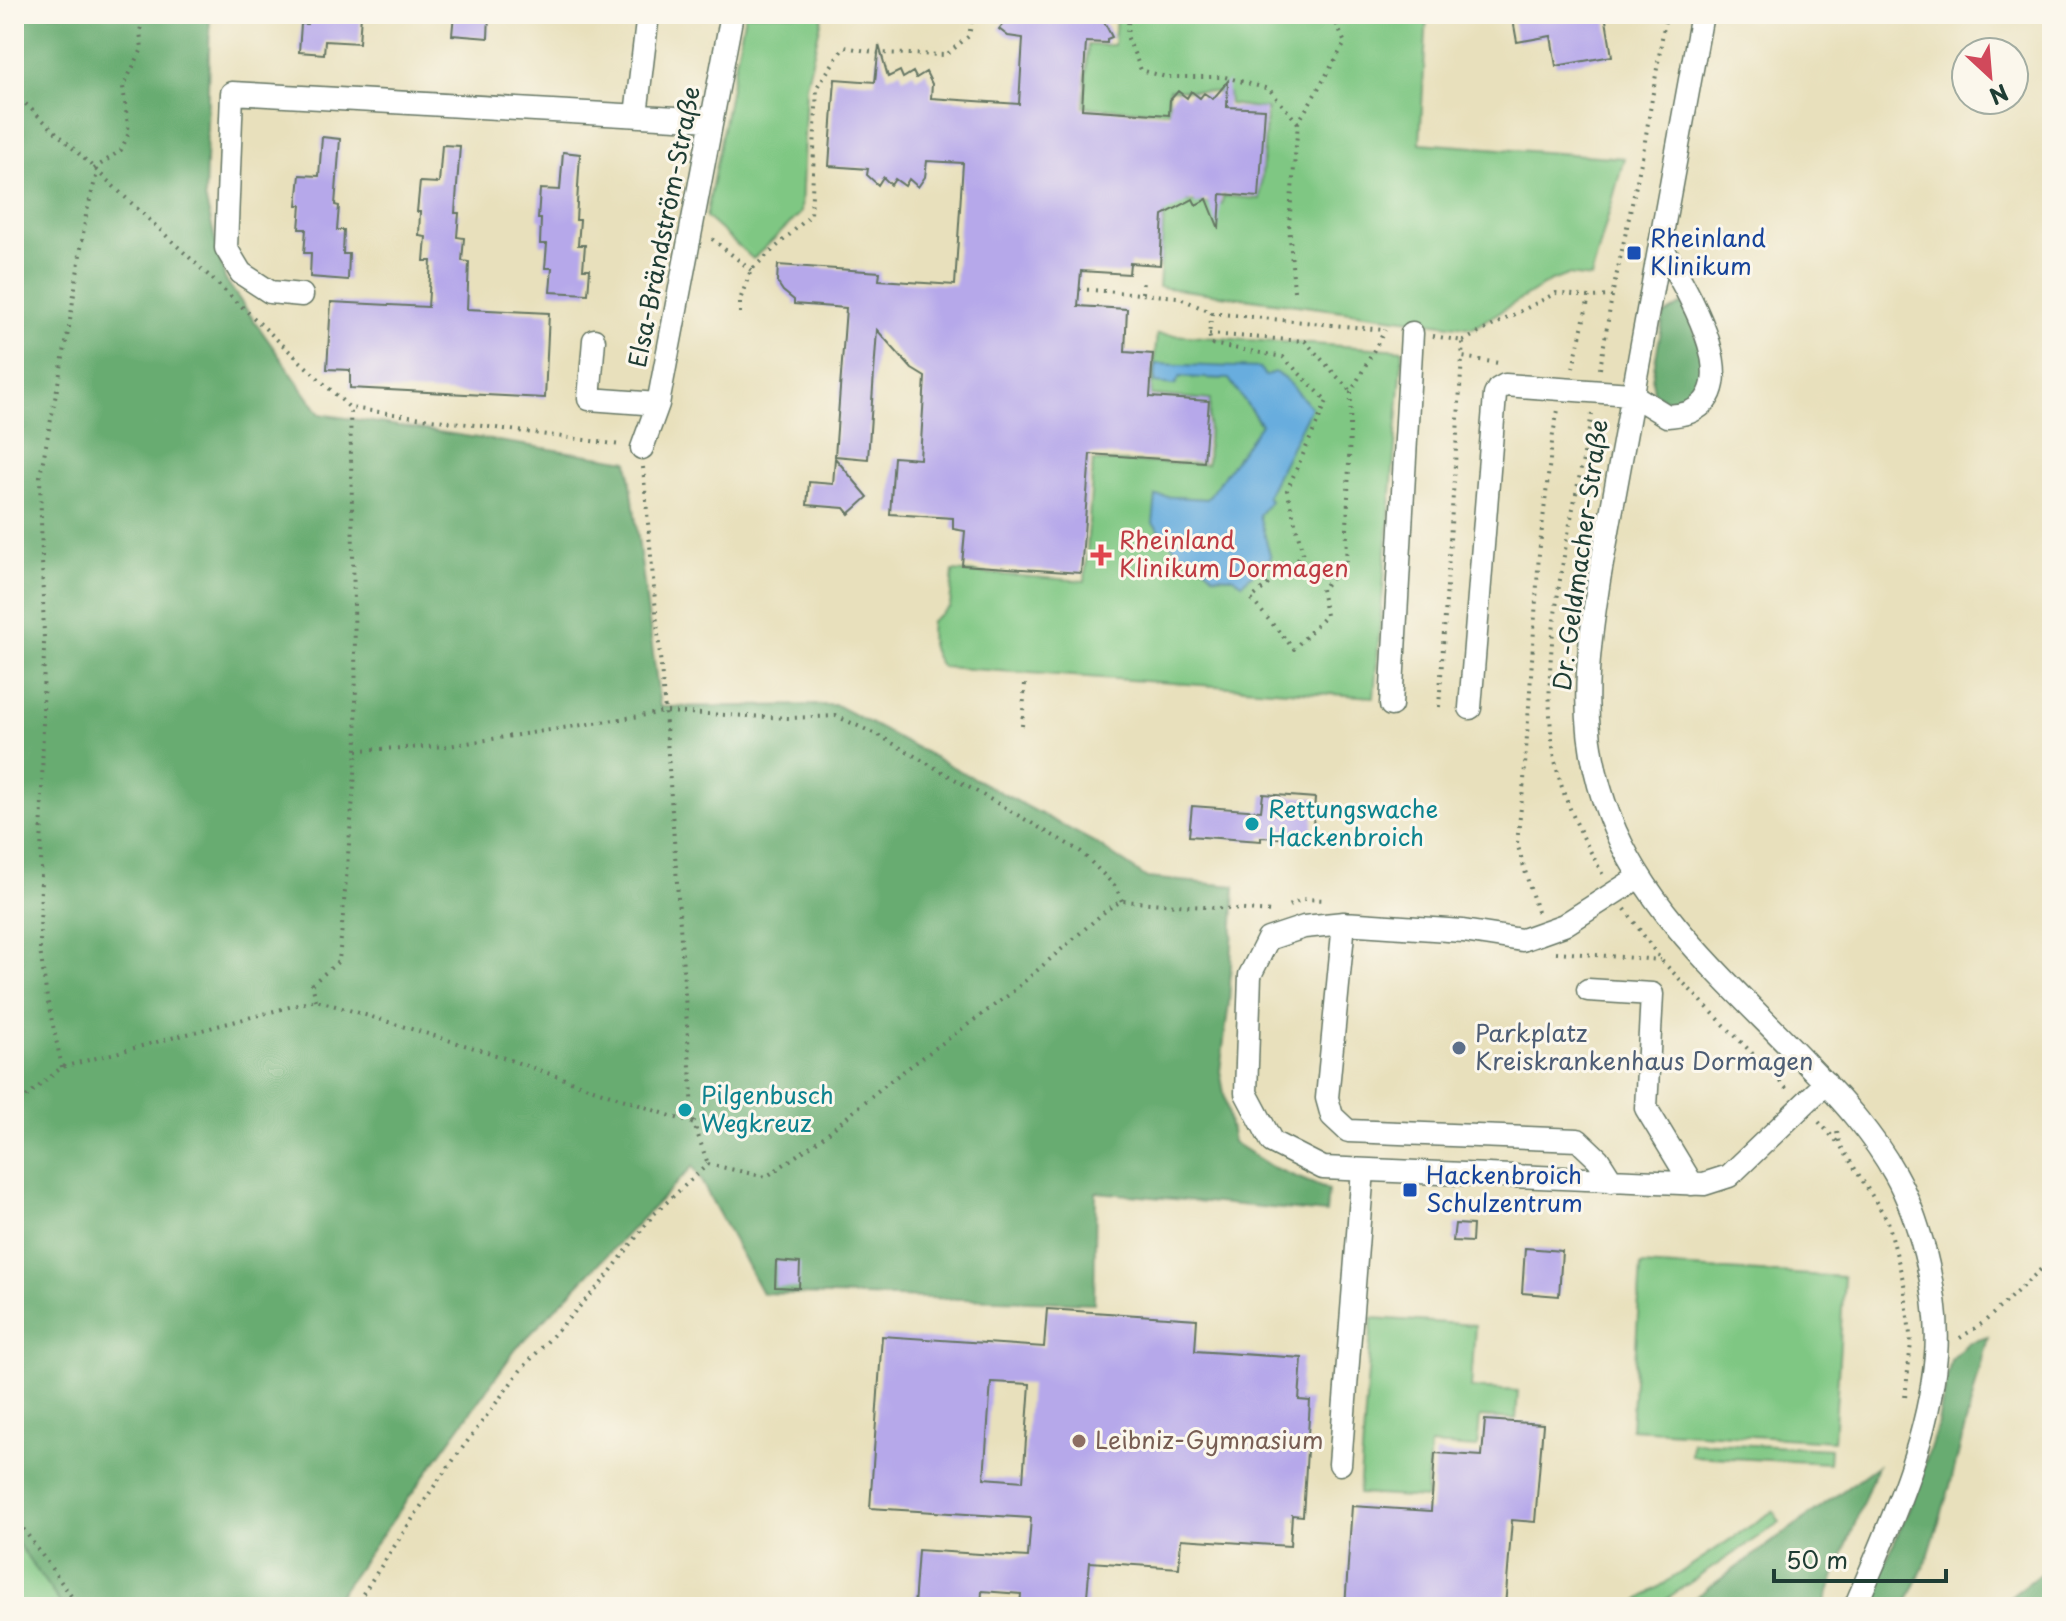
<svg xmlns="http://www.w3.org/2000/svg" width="2066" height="1621" viewBox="0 0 2066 1621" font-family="'Playpen Sans',sans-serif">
<rect width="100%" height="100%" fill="#fbf7ec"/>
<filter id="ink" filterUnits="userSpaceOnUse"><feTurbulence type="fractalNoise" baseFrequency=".0125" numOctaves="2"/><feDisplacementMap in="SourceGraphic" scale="16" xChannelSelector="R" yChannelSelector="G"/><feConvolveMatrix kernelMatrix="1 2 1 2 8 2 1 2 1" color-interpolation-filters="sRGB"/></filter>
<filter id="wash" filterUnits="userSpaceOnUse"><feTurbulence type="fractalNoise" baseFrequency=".006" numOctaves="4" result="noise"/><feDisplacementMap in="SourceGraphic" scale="32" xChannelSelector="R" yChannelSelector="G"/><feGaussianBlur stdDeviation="1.8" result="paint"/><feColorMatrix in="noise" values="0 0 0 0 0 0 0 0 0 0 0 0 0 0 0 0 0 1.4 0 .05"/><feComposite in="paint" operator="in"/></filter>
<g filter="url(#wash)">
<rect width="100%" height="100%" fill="#e8e0bc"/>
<path fill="#7fc783" stroke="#4f825c" stroke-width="2" fill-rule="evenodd" d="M745 14H823L806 86 801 213 753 259 706 217Z
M1116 14H1427L1420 143 1624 158 1591 278 1567 275 1549 282 1473 328 1159 287 1165 201 1222 204 1223 196 1260 199 1267 109 1229 104 1228 93 1169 89 1168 112 1084 107 1088 45H1114Z
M1157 334 1403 350 1374 697 942 667C930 651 929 640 931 621L950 607 953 571 1085 581 1093 461 1207 464 1210 400 1151 395ZM1268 376 1267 496 1270 501 1259 515 1233 577 1214 576 1194 557 1179 553 1156 496 1207 499 1261 425 1229 379 1180 377Z
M1641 1265 1844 1277 1834 1441 1631 1429Z
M1372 1318 1475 1325 1471 1388 1518 1391 1516 1419 1480 1417 1477 1448 1430 1445 1426 1498 1359 1494Z
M1692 1442 1830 1449 1829 1463 1691 1456Z
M1773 1511 1780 1522 1654 1607H1629Z
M14 1538 63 1607H14Z"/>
<path fill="#67ac71" stroke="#437452" stroke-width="2" d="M14 14H210L205 198 225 279 320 414 628 461 660 707 836 705 1094 842 1147 878 1235 886 1229 1003 1220 1071 1233 1142 1272 1167 1328 1190 1326 1213 1096 1192 1094 1303 762 1293 693 1166 516 1349 330 1607H63L14 1538Z
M1682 304C1693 331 1722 377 1689 399 1675 408 1665 401 1654 392L1652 379 1664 315Z
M1988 1337 1950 1486 1928 1557 1905 1607H1866L1913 1500 1937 1427 1951 1360 1968 1343Z
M1877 1466 1823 1607H1682Z
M2052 1565V1607H1997Z"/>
<path fill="#67adde" stroke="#437589" stroke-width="2" d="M1156 364 1260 368 1265 376 1274 372 1284 377 1311 407 1267 496 1270 501 1259 515 1271 558 1242 583 1233 577 1214 576 1194 557 1179 553 1153 523 1156 496 1207 499 1261 424 1229 379 1180 377 1175 385 1155 383Z"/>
<g id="blocks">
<path fill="#b6a8ea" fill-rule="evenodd" d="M307 14H361L359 43 325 41 324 54 299 52 301 24H307Z
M454 14H489L488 38 452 35Z
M1011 14H1100L1112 37 1107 39V43L1086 42 1082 109 1169 115 1170 100 1178 91 1187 98 1191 91 1200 98 1204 93 1213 99 1228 81 1227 107 1265 109 1259 197 1221 194 1219 229 1207 199 1196 205 1193 199 1163 215 1160 265 1130 263 1129 274 1081 271 1078 306 1127 309 1125 352 1153 354 1150 397 1209 401 1204 462 1090 454 1081 573 962 565 965 531 953 529V518L890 514 894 457 920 459 925 377 912 369 877 330 868 459 835 456 846 308 794 304V300L783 291 777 282 778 265 880 272 879 280 955 285 963 163 927 161 925 177 918 187 909 179 905 186 895 179 891 185 883 177 878 185 867 175 868 169 829 166 835 79 875 82 879 45 888 77 900 71 903 78 913 72 916 78 926 72 932 84 931 98 1019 104 1023 38 1008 36 999 29Z
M1512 14H1605L1612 56 1556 66 1551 36 1517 42Z
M322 137 340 139 335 205 339 206 337 230H344L343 254H349L348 280 310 277 311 253H304L306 229H299L301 205H297L300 175 319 176Z
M442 145 460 146 455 213H459L457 237 464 238 462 261 469 262 467 309 549 313 545 398 350 388V370L327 369 331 302 428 307 431 261H424L426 237 419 236 420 212H417L420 182 439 183Z
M563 152 580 154 576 220H580L578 245H585L583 269H590L588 294 550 292 552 268H545L547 244H540L541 219H538L540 189 560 190Z
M835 458 868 497 849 514 844 508 807 505 809 482 833 484Z
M1263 794 1315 798 1312 840 1261 837V841L1189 836 1192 806 1261 811Z
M1455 1224 1473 1225 1472 1242 1453 1241Z
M1525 1248 1562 1251 1559 1296 1522 1293Z
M776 1261 800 1263 799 1288 775 1287Z
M1047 1309 1197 1319 1195 1351 1302 1358 1299 1400 1310 1401 1303 1516 1292 1515 1290 1546 1181 1539 1179 1568 1090 1562 1086 1607H1020L1021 1594 982 1591 981 1607H914L918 1550 1028 1557 1031 1518 870 1508 882 1336 1044 1347ZM991 1382 1030 1384 1023 1481 984 1478Z
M1485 1420 1543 1424 1535 1522 1512 1520 1505 1607H1345L1352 1506 1431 1511 1435 1453 1482 1456Z"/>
</g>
</g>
<g filter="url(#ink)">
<use href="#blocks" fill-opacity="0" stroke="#657664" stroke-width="2"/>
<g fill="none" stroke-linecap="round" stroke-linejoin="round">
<defs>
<path id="minor" d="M1702 14 1599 580C1586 666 1577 734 1610 818 1648 916 1738 991 1809 1066 1841 1099 1873 1134 1895 1174 1909 1199 1918 1226 1925 1253 1933 1285 1939 1322 1936 1355 1928 1445 1890 1525 1855 1607
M636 115 648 14
M302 295 270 292 241 273 226 248 232 93 712 120
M594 340 589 399 658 404
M642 448 658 404 732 14
M1391 705 1412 333
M1470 708 1495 395 1498 389 1505 385 1631 394 1667 416C1675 415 1685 415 1692 411 1749 384 1679 279 1660 243
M1639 877 1564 925 1522 940 1463 931 1344 923 1304 927 1268 939 1250 975 1246 1093 1272 1142 1323 1168 1704 1184 1729 1176 1826 1083
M1344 923 1327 1098 1332 1116 1348 1131 1578 1140 1598 1159 1612 1181
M1588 990 1652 994 1646 1108 1692 1184
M1340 1464 1363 1170"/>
</defs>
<use href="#minor" stroke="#657664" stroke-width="25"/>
<path stroke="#657664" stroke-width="4" stroke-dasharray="2 6" stroke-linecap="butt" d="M1129 14 1127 36 1141 70 1166 77H1225L1269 89 1298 123
M14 93 350 408 621 445
M94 169 121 150 129 133 123 87 142 49 140 31 144 14
M712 239 751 270
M1079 289 1178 297 1212 313 1384 330
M1294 291 1289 224 1298 123 1345 43 1332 14
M1142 293 1143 280
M740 313V300L751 270 811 215 817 87 844 47 879 53 946 55 969 36 973 14
M1212 313 1209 334 1211 344 1283 357 1327 401 1287 490 1303 554 1251 599 1294 649 1326 615 1321 589 1346 565 1351 392 1385 330
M1209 334 1305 341 1351 392
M1433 336 1463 341 1462 357 1498 363
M1463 341 1556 293 1589 297 1612 296
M1573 368 1589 297
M1600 369 1612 296 1643 153 1666 14
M1592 414C1572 521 1530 675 1560 781 1570 814 1587 845 1603 875
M643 467 665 712 789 718 836 716 878 735 1080 851 1116 887 1122 901
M1439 707 1462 358
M1022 726 1025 683
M357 750 448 746 665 712 694 1124
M1289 906 1303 899 1326 900
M1625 909 1661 960 1787 1089
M1537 912 1517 843 1524 781 1539 554 1553 434 1558 410
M1556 952 1661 960
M316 1000 312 984 339 961 357 750 350 408
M62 1067 47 998 40 950 44 641 40 476 69 327 86 215 97 173
M14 1107 62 1067 316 1000 484 1051 694 1124 708 1164
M1819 1122 1840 1145
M1837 1132 1840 1145 1888 1221 1904 1284 1911 1343 1905 1398
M708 1164 766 1177 822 1138 886 1084 1010 994 1109 908 1122 901 1273 912
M1960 1338 1983 1323 2052 1259
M14 1516 79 1607
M354 1607 437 1482 520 1371 605 1279 653 1215 708 1164"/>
<use href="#minor" stroke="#fff" stroke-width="22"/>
</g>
</g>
<g fill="#1a4fb4" stroke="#fbf7ec" stroke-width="3">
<rect x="1626" y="245" width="16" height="16" rx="4"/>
<rect x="1402" y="1182" width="16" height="16" rx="4"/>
</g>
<path fill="#e0444e" stroke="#fbf7ec" stroke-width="3" d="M1097 543h8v8h8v8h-8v8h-8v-8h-8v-8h8z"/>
<g fill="#0f9aa8" stroke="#fbf7ec" stroke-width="3">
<circle cx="1252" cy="824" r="8"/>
<circle cx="685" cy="1110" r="8"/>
</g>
<circle fill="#5c6f8a" stroke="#fbf7ec" stroke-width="3" cx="1459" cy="1048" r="8"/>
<circle fill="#8d6e63" stroke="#fbf7ec" stroke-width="3" cx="1079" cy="1441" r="8"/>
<g text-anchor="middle" stroke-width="6" stroke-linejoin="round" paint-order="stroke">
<g font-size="24" fill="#1f3d34" stroke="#fbf7ec">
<text transform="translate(665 227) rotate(-79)" y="8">Elsa-Brändström-Straße</text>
<text transform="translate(1581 555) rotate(-82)" y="8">Dr.-Geldmacher-Straße</text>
</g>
<g font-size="24" fill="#164399" stroke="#fbf7ec" text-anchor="start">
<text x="1650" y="247">Rheinland<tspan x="1650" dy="28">Klinikum</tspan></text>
<text x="1426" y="1184">Hackenbroich<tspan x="1426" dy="28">Schulzentrum</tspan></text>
</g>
<g font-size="24" fill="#be3a42" stroke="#fbf7ec" text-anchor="start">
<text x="1119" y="549">Rheinland<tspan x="1119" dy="28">Klinikum Dormagen</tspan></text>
</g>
<g font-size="24" fill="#0d838f" stroke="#fbf7ec" text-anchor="start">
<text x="1268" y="818">Rettungswache<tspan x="1268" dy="28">Hackenbroich</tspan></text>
<text x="701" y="1104">Pilgenbusch<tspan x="701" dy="28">Wegkreuz</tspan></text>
</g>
<g font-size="24" fill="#4e5e75" stroke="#fbf7ec" text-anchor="start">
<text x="1475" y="1042">Parkplatz<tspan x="1475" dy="28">Kreiskrankenhaus Dormagen</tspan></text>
</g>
<g font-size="24" fill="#785e54" stroke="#fbf7ec" text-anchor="start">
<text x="1095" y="1449">Leibniz-Gymnasium</text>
</g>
</g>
<rect width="2066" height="1621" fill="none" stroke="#fbf7ec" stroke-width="48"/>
<g transform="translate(1990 76) rotate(154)"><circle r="38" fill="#fbf7ec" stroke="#a3ada2" stroke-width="2"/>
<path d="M0-6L14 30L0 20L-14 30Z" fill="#d1495b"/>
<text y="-12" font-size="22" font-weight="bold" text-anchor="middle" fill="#1f3d34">N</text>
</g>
<path d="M1774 1569v12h172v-12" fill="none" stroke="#1f3d34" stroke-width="4"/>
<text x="1786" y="1569" font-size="24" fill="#1f3d34" stroke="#fbf7ec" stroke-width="6" paint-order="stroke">50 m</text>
</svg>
